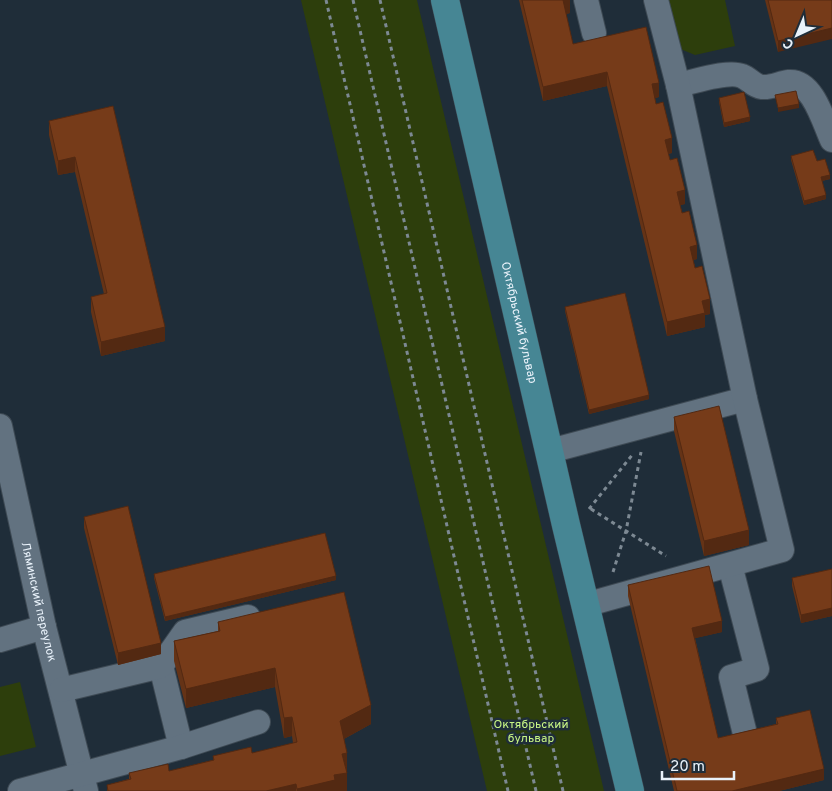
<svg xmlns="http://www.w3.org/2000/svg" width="832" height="791" viewBox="0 0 832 791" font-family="Overpass,sans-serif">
<rect width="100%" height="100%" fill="#1f2d39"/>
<path fill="#2d3e0c" d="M301 0H417L604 791H487Z
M662 0H725L735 46 695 55 678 48Z
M20 682 36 747 0 756V687Z"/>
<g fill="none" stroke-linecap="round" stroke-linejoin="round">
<defs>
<g id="minor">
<path d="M586 0 594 33"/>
<path d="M678 85C694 82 728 70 742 76 750 79 753 86 762 87 771 88 780 83 789 82 813 80 824 123 832 140"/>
<path id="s1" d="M0 426 44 627 86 791"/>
<path d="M550 451 745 399"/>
<path d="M730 565 757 669 731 677 746 738"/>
<path d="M585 605 782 550 745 399 678 85 656 0"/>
<path d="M0 640 44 627"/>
<path d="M161 666 181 747"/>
<path d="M61 690 161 666 185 632 248 617"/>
<path d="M20 791 181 747 258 722"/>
</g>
<g id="major">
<path id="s2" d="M445 0 566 525 630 791"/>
</g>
</defs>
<use href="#minor" stroke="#3e4a54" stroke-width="26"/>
<use href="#major" stroke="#3e4a54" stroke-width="29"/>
<path stroke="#7d8993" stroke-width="3" stroke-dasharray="4 4" stroke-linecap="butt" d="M326 0 508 791
M353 0 536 791
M380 0 563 791
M589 509 633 454
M591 509 666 556
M613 572 626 531 641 452"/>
<use href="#minor" stroke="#627280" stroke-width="24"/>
<use href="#major" stroke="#468694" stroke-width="28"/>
</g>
<path fill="#653316" d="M519 0H570V13L566 14 573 44 659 97 655 98 656 104 672 153 668 154 685 204 680 205 697 259 693 260 710 314 705 315V327L667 336 607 86 543 101Z
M765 0H832L778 52Z
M719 98 750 121 724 127 719 102Z
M113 106 165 341 101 356 91 312V297L104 294 75 172 58 175 49 135V121Z
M791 156 830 179 822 181 826 199 804 205 791 160Z
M565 307 649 399 589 414 565 311Z
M674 417 749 545 704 556 674 431Z
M84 517 161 654 118 665 84 528Z
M832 569V616L801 623 792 586V578Z
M154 574 336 580 165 621 154 578Z
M628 585 722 632 695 638 718 738 776 724V718L824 780 779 791H674L628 596Z
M218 622 371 724 344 739 347 753V791H107V785L129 779V773L169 771 213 760V756L252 753 293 743 292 736 284 738 275 687 186 708 174 661V641L218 631Z"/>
<path fill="#532912" d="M563 0H570V13L563 15Z
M832 28V39L778 52V41Z
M607 72V86L543 101V87Z
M659 83V97L652 99V84Z
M799 104V108L778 112V108Z
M750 117V121L724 127V123Z
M672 138V153L665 154V140Z
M75 157V172L58 175V161Z
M830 175V179L821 181V177Z
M685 190V204L677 206V192Z
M826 195V199L804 205V201Z
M697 245V259L690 261V247Z
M710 299V314L705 315V327L667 336V322L702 301Z
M165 327V341L101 356V342Z
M649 395V399L589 414V410Z
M749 530V545L704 556V541Z
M336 576V580L165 621V617Z
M832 608V616L801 623V615Z
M722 621V632L692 639V628Z
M161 643V654L118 665V653Z
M275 668V687L186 708V689Z
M371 705V724L340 741V721Z
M292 717V736L284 738V718Z
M347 753V773L342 754Z
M824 769V780L779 791H732Z
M347 773V791H297V789L334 775Z
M296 784V791H266Z"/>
<path fill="#763b19" stroke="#532912" d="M522 0H564H563L573 44 646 27 659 83 652 84 656 104 663 102 672 138 665 140 670 160 677 158 685 190 677 192 682 213 689 211 697 245 690 247 695 268 702 266 710 299 702 301 705 313 667 322 607 72 543 87Z
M768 0H832V28L778 41Z
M796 91 799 104 778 108 775 95Z
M744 92 750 117 724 123 719 98Z
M113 106 165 327 101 342 91 297 107 293 75 157 58 161 49 121Z
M813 150 817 161 825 159 830 175 821 177 826 195 804 201 791 156Z
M625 293 649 395 589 410 565 307Z
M719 406 749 530 704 541 674 417Z
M128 506 161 643 118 653 84 517Z
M325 533 336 576 165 617 154 574Z
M709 566 722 621 692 628 718 738 778 724 776 718 810 710 824 769 732 791H677L628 585Z
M832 569V608L801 615 792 578Z
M344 592 371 705 340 721 347 753 342 754 347 773 334 775 335 780 297 789 296 784 266 791H108L107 785 131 779 129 773 168 764 169 771 214 760 213 756 251 747 252 753 297 742 292 717 284 718 275 668 186 689 174 641 220 631 218 622Z"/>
<g text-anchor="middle" stroke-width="5" stroke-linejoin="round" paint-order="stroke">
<g font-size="12" fill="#e9f2fa" stroke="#1f2d39">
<text dy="4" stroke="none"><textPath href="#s2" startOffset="331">Октябрьский бульвар</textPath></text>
<text dy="4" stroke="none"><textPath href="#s1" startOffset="180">Ляминский переулок</textPath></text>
</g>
<g font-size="12" fill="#c8f585" stroke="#1f2d39">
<text x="531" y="728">Октябрьский<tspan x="531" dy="14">бульвар</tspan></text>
</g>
</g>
<g transform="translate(797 35) rotate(224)" stroke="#1f2d39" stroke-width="4" paint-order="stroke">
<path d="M0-4L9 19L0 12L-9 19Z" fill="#e9f2fa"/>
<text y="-8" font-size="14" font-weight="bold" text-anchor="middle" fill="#e9f2fa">С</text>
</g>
<path d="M662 771v8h72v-8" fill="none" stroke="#e9f2fa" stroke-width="2.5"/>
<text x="670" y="771" font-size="15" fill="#e9f2fa" stroke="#1f2d39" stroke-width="4" paint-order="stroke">20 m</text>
</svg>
